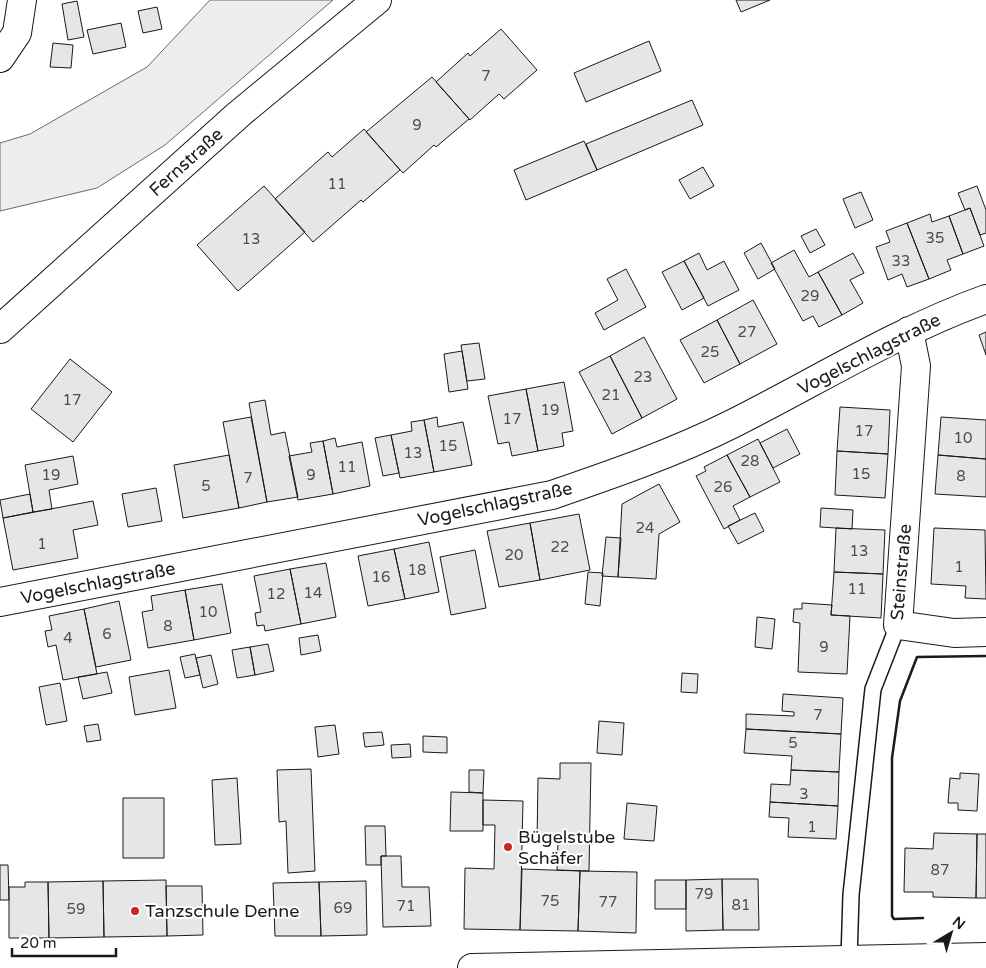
<svg xmlns="http://www.w3.org/2000/svg" width="986" height="968" viewBox="0 0 986 968" font-family="'Varela Round',sans-serif">
<rect width="100%" height="100%" fill="#fff"/>
<path fill="#ededed" stroke="#6a6a6a" d="M210 0H333L165 145 97 188 0 211V143L30 134 147 67Z"/>
<path fill="#e6e6e6" stroke="#1a1a1a" d="M736 0H770L741 12Z
M77 1 84 37 68 40 62 4Z
M157 7 162 29 143 33 138 11Z
M121 23 126 47 93 54 87 30Z
M501 29 537 70 504 99 499 94 470 120 436 82 468 53 470 56Z
M649 41 661 71 586 102 574 73Z
M53 43 73 45 71 68 50 67Z
M432 77 469 119 436 147 434 145 403 173 366 132Z
M692 100 703 125 597 170 586 144Z
M364 129 400 170 363 202 361 200 313 242 275 199 328 152 332 157Z
M584 141 597 170 526 200 514 170Z
M703 167 714 186 690 199 679 180Z
M264 186 305 232 238 291 197 245Z
M977 186 986 210V233L980 235 970 208 965 210 958 193Z
M861 192 873 220 855 228 843 199Z
M970 208 984 246 963 254 949 216Z
M930 214 932 222 949 216 963 254 947 260 951 270 929 279 907 223Z
M907 223 929 279 907 287 902 274 888 280 876 247 890 242 886 231Z
M816 229 825 245 810 253 801 236Z
M761 243 775 269 758 279 744 253Z
M794 250 809 277 818 272 842 315 819 327 813 316 803 321 771 263Z
M699 253 707 270 724 261 739 290 708 306 684 261Z
M853 253 864 273 850 280 863 303 842 315 818 272Z
M684 261 704 298 682 310 662 272Z
M626 269 646 307 604 330 595 313 618 300 607 279Z
M753 300 777 344 740 364 717 320Z
M717 320 740 364 704 383 680 340Z
M986 332V355L979 335Z
M644 337 677 399 642 418 610 356Z
M479 343 485 379 467 381 461 345Z
M462 351 468 389 449 392 444 354Z
M610 356 642 418 612 434 579 372Z
M70 359 112 392 73 442 31 409Z
M564 382 573 431 562 433 564 446 538 451 526 389Z
M526 389 538 451 512 456 509 442 498 444 488 396Z
M265 400 271 435 285 432 298 497 267 502 249 403Z
M840 407 890 410 888 454 837 451Z
M251 417 267 502 239 508 223 422Z
M437 417 438 427 463 422 472 465 434 472 424 420Z
M941 417 986 420V459L938 455Z
M424 420 434 472 400 478 391 435 412 431 411 422Z
M787 429 800 454 773 468 760 443Z
M391 435 399 473 383 476 375 438Z
M335 438 337 447 362 442 370 486 333 494 323 441Z
M758 439 780 482 750 497 727 455Z
M323 441 333 494 298 500 289 456 312 452 310 443Z
M837 451 888 454 885 498 835 495Z
M229 455 239 508 183 518 174 465Z
M727 455 750 497 733 506 740 520 724 529 696 476 706 471 704 467Z
M938 455 986 459V497L935 494Z
M73 456 78 484 49 490 52 509 33 512 25 465Z
M659 484 680 522 659 534 656 579 618 577 622 504Z
M156 488 162 521 128 527 122 494Z
M30 494 33 512 3 518 0 500Z
M93 501 98 525 73 530 78 558 13 570 3 518Z
M821 508 853 510 852 529 820 527Z
M755 513 764 531 738 544 728 526Z
M579 514 590 570 540 580 530 523Z
M530 523 540 580 499 587 487 531Z
M836 528 885 530 883 574 834 572Z
M934 528 985 530 986 599 965 598 966 586 931 584Z
M606 537 621 538 618 577 602 576Z
M429 542 439 592 405 599 394 549Z
M394 549 405 599 368 606 358 556Z
M475 550 486 608 451 615 440 557Z
M326 563 336 617 301 624 290 569Z
M290 569 301 624 265 631 264 625 257 626 255 613 261 612 254 576Z
M588 572 603 573 600 606 585 604Z
M834 572 883 574 881 618 831 615Z
M222 584 231 633 194 640 185 590Z
M185 590 194 640 148 648 142 612 153 610 151 596Z
M119 601 131 660 96 667 84 609Z
M802 603 832 605 831 615 850 616 847 674 798 672 800 623 793 622 794 609H802Z
M84 609 97 674 63 680 56 645 48 647 45 631 52 630 49 616Z
M757 617 775 619 772 649 755 647Z
M318 635 321 651 301 655 299 638Z
M268 644 274 671 255 675 250 647Z
M250 647 255 675 237 678 232 650Z
M195 654 200 675 185 678 180 657Z
M211 655 218 684 203 688 196 658Z
M169 670 176 708 135 715 129 677Z
M107 672 112 693 83 699 78 677Z
M682 673 698 674 697 693 681 692Z
M60 683 67 721 46 725 39 687Z
M783 694 843 698 841 734 746 729V714L794 716V712L782 711Z
M599 721 624 723 622 755 597 753Z
M98 724 101 740 87 742 84 726Z
M335 725 339 754 318 757 315 727Z
M746 729 841 734 839 772 791 770 792 756 744 753Z
M382 732 384 745 365 747 363 733Z
M423 736 447 737V753L423 752Z
M410 744 411 757 392 758 391 745Z
M560 763H591L589 871 557 870 558 842H537L538 778 560 779Z
M311 769 315 871 288 873 286 821 279 822 277 770Z
M469 770H484L483 793 469 792Z
M791 770 839 772 838 806 770 802 771 784 790 785Z
M960 773 979 774 977 811 958 810V803H948L950 778 960 779Z
M237 778 241 844 215 845 212 780Z
M451 792 483 793V831H450Z
M123 798H164V858H123Z
M483 800 523 801 520 930 464 929 465 868 494 869 495 825H483Z
M770 802 838 806 836 839 788 837 789 818 769 817Z
M627 803 657 806 654 841 624 839Z
M365 826H385L386 856H381V865H366Z
M934 833 977 834 976 898 933 897V892H904L905 848 933 849Z
M977 834H986V898H976Z
M381 856H401L402 887H429L431 926 383 927Z
M0 865H8L9 900H0Z
M522 869 580 871 578 931 520 930Z
M580 871 637 872 636 933 578 931Z
M722 879H758L759 930H723Z
M722 879 723 930 686 931V880Z
M166 880 167 936 104 937 103 881Z
M655 880H686V909H655Z
M103 881 104 937 49 938 48 882Z
M366 881 367 935 321 936 319 882Z
M25 882H48L49 938H9V887H25Z
M319 882 321 936H275L273 883Z
M166 886H202L203 935 167 936Z"/>
<g fill="none" stroke-linecap="round" stroke-linejoin="round">
<defs>
<path id="lane" d="M849 959 851 895 873 689 898 625"/>
<path id="street" d="M0 58 17 33 22 0
M909 331 916 366 898 625 954 633 986 632
M0 602 552 495C613 474 674 453 732 424 816 382 897 331 986 299"/>
<path id="secondary" d="M0 329 239 114 377 0
M472 968 986 957"/>
</defs>
<use href="#lane" stroke="#1a1a1a" stroke-width="18"/>
<use href="#street" stroke="#1a1a1a" stroke-width="30"/>
<use href="#secondary" stroke="#1a1a1a" stroke-width="30"/>
<use href="#lane" stroke="#fff" stroke-width="15"/>
<use href="#street" stroke="#fff" stroke-width="28"/>
<use href="#secondary" stroke="#fff" stroke-width="28"/>
<path stroke="#1a1a1a" stroke-width="2.5" d="M923 918 894 919 892 916V758L900 701 917 657 986 656"/>
</g>
<g fill="#c62828" stroke="#fff" stroke-width="2">
<circle cx="508" cy="847" r="5"/>
<circle cx="135" cy="911" r="5"/>
</g>
<g text-anchor="middle" stroke-width="4" stroke-linejoin="round" paint-order="stroke">
<g font-size="15" fill="#4d4d4d">
<text x="486" y="81">7</text>
<text x="417" y="130">9</text>
<text x="337" y="189">11</text>
<text x="935" y="243">35</text>
<text x="251" y="244">13</text>
<text x="901" y="266">33</text>
<text x="810" y="301">29</text>
<text x="747" y="337">27</text>
<text x="710" y="357">25</text>
<text x="643" y="382">23</text>
<text x="611" y="400">21</text>
<text x="72" y="405">17</text>
<text x="550" y="415">19</text>
<text x="512" y="424">17</text>
<text x="864" y="436">17</text>
<text x="963" y="443">10</text>
<text x="448" y="451">15</text>
<text x="413" y="458">13</text>
<text x="750" y="466">28</text>
<text x="347" y="472">11</text>
<text x="861" y="479">15</text>
<text x="51" y="480">19</text>
<text x="311" y="480">9</text>
<text x="961" y="481">8</text>
<text x="248" y="483">7</text>
<text x="206" y="491">5</text>
<text x="723" y="492">26</text>
<text x="645" y="533">24</text>
<text x="42" y="549">1</text>
<text x="560" y="552">22</text>
<text x="859" y="556">13</text>
<text x="514" y="560">20</text>
<text x="959" y="572">1</text>
<text x="417" y="575">18</text>
<text x="381" y="582">16</text>
<text x="857" y="594">11</text>
<text x="313" y="598">14</text>
<text x="276" y="599">12</text>
<text x="208" y="617">10</text>
<text x="168" y="631">8</text>
<text x="107" y="639">6</text>
<text x="68" y="643">4</text>
<text x="824" y="652">9</text>
<text x="818" y="720">7</text>
<text x="793" y="748">5</text>
<text x="804" y="799">3</text>
<text x="812" y="832">1</text>
<text x="940" y="875">87</text>
<text x="704" y="899">79</text>
<text x="550" y="906">75</text>
<text x="608" y="907">77</text>
<text x="741" y="910">81</text>
<text x="406" y="911">71</text>
<text x="343" y="913">69</text>
<text x="76" y="914">59</text>
</g>
<g font-size="18" fill="#1a1a1a" stroke="#fff">
<text transform="translate(186 162) rotate(-42)" y="6">Fernstraße</text>
<text transform="translate(869 354) rotate(-27)" y="6">Vogelschlagstraße</text>
<text transform="translate(495 504) rotate(-12)" y="6">Vogelschlagstraße</text>
<text transform="translate(901 572) rotate(-85)" y="6">Steinstraße</text>
<text transform="translate(98 583) rotate(-11)" y="6">Vogelschlagstraße</text>
</g>
<g font-size="18" fill="#1a1a1a" stroke="#fff" text-anchor="start">
<text x="518" y="843">Bügelstube<tspan x="518" dy="21">Schäfer</tspan></text>
<text x="145" y="917">Tanzschule Denne</text>
</g>
</g>
<g transform="translate(951 933) rotate(38)" stroke="#ffffff" stroke-width="4" paint-order="stroke">
<path d="M0-4L9 19L0 12L-9 19Z" fill="#1a1a1a"/>
<text y="-8" font-size="14" font-weight="bold" text-anchor="middle" fill="#1a1a1a">N</text>
</g>
<path d="M12 948v8h104v-8" fill="none" stroke="#1a1a1a" stroke-width="2.5"/>
<text x="20" y="948" font-size="15" fill="#1a1a1a" stroke="#ffffff" stroke-width="4" paint-order="stroke">20 m</text>
</svg>
